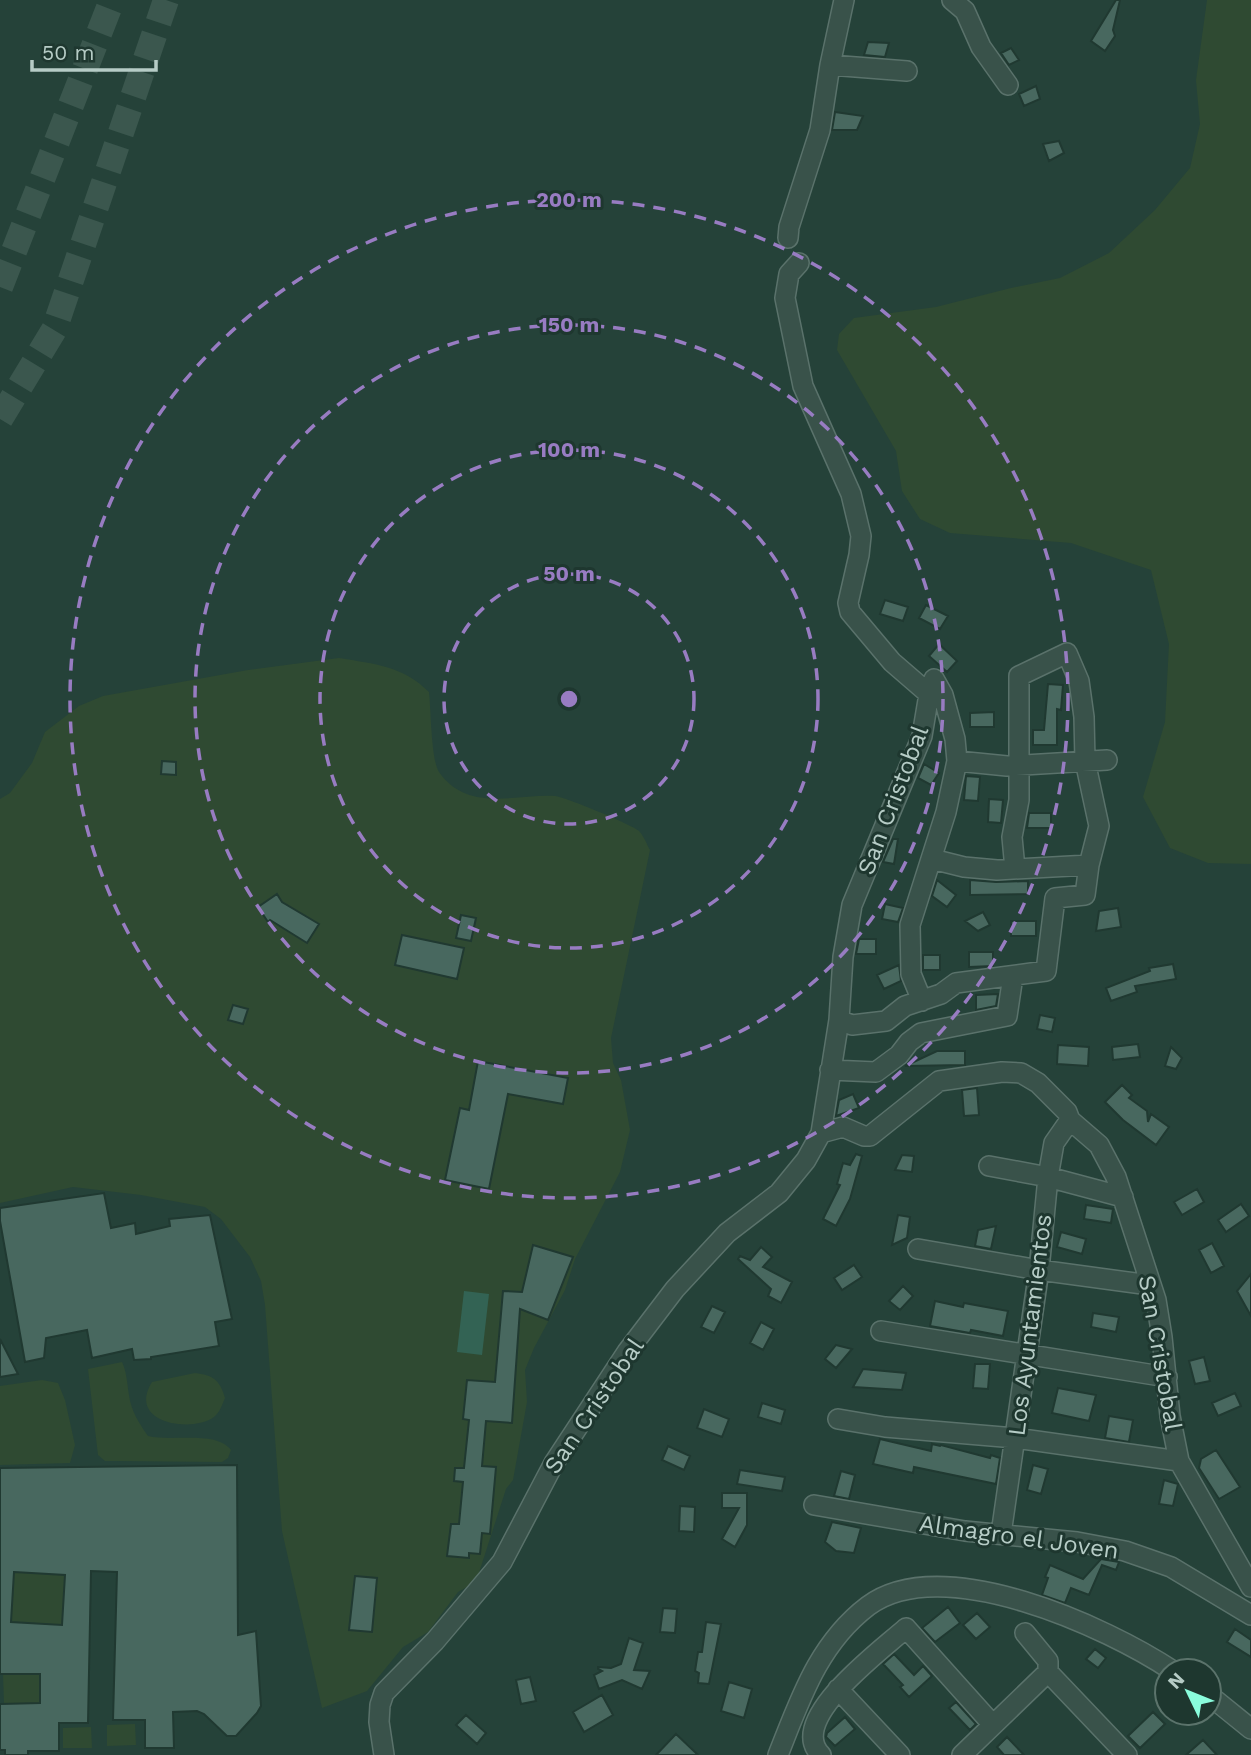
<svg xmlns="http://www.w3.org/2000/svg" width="1251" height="1755" viewBox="0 0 1251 1755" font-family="'Work Sans',sans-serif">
<rect width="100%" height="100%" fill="#254239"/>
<path fill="#2f4a32" d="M1207 0H1251V864L1208 863 1170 848 1143 797 1165 722 1169 644 1151 570 1071 543 950 533 920 519 902 491 896 451 837 350 839 334 854 318 936 307 1011 288 1060 278 1109 253 1155 210 1190 168 1200 124 1196 80Z
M339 658C375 664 403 666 429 692 431 709 431 760 439 772 468 813 515 794 555 796 565 797 633 825 639 831 644 836 647 845 650 850L611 1038 613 1063 621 1080 630 1130 620 1172 575 1259 565 1290 534 1348 525 1370 527 1402 513 1480 506 1489 476 1582 458 1592 428 1632 403 1647 367 1691 322 1708 282 1531 265 1305 261 1281 250 1257 221 1219 205 1207 141 1195 73 1187 0 1203V799L10 793 32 763 45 732 79 706 103 696 248 670Z
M122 1362C127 1373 127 1383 129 1395 131 1411 139 1423 148 1436 172 1442 216 1430 231 1450L228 1458 222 1462 116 1461H105L98 1455 88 1369Z
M195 1373C213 1375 220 1380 225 1398 222 1405 220 1412 214 1417 193 1433 126 1424 152 1382Z
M42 1380 58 1383 65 1400 75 1445 70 1463 0 1465V1386Z
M14 1572 65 1575 62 1625 11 1622Z
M3 1674H40V1703L4 1704Z
M135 1724 136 1745 107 1746V1725Z
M91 1727 92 1748H63V1728Z"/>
<path fill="#336354" d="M464 1291 489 1294 482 1355 457 1352Z"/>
<path fill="#48685f" stroke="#203931" stroke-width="2" fill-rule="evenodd" d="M1116 0H1120L1113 30 1115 36 1105 51 1091 41Z
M868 42 889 43 885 57 864 55Z
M1011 48 1019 60 1009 65 1001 53Z
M1036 86 1040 99 1024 106 1019 94Z
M835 112 863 116 857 130H832Z
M1059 141 1064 153 1049 161 1043 144Z
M885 600 908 607 903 621 880 614Z
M926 605 948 616 940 629 919 618Z
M939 644 957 661 947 672 929 656Z
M1048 684 1063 685 1061 710 1057 709V745H1033V730H1044Z
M994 712V727H970V713Z
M162 761 176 762V775L161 774Z
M924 764 939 773 931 785 918 778Z
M966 776 980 777 978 801 964 800Z
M989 799 1003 800 1001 823 988 822Z
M1029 813H1051V828H1027Z
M893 839H898L894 864 883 862Z
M937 880 956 895 947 907 932 896Z
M970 880 996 882 1028 881V894L970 895Z
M277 894 282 902 319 924 307 943 270 920 268 922 258 907Z
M885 904 903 908 898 922 882 919Z
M1118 908 1121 927 1096 931 1099 911Z
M983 912 990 925 978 931 965 921Z
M461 915 476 918 471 941 456 938Z
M1011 921H1036V936H1011Z
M402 935 464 948 457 979 395 965Z
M859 939H876V954H856Z
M969 952H993V966L969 967Z
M923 955H940V970H923Z
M1173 964 1176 979 1135 986 1137 992 1111 1001 1106 988 1150 971 1149 968Z
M899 965 901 981 884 989 877 975Z
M998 994 996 1006 976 1010V995Z
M233 1005 248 1009 243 1024 228 1020Z
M1040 1015 1055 1018 1052 1032 1037 1029Z
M1138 1044 1140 1057 1113 1060 1112 1047Z
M1058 1045 1089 1047 1088 1066 1057 1064Z
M1171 1047 1182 1058 1176 1069 1165 1066Z
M937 1051H965V1065L905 1066Z
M478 1061 568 1078 563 1104 508 1094 489 1189 445 1180 460 1108 469 1110Z
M1122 1085 1132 1095 1129 1098 1147 1111 1148 1122 1151 1114 1169 1127 1156 1145 1123 1120 1105 1102Z
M977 1088 979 1115 964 1116 962 1090Z
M853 1094 859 1108 836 1116 839 1100Z
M856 1154 862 1156 850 1199 836 1226 823 1219 840 1185 837 1184 843 1163 850 1165Z
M902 1155 914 1156 912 1172 895 1170Z
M1197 1189 1204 1202 1182 1215 1174 1202Z
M104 1193 111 1228 135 1223 136 1234 170 1226 169 1219 210 1215 232 1319 215 1322 219 1346 151 1357V1359L134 1360 132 1349 92 1358 87 1330 46 1338 44 1358 25 1362 0 1221V1208Z
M1241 1204 1249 1216 1226 1232 1218 1220Z
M1086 1205 1113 1209 1111 1223 1084 1219Z
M898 1215 910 1217 907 1238 892 1245Z
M996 1226 991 1249 975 1246 978 1230Z
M1061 1232 1086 1239 1082 1254 1057 1247Z
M1212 1243 1224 1266 1211 1273 1199 1250Z
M533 1245 573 1257 548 1320 520 1309 512 1423 486 1421 482 1466 496 1467 490 1534 482 1533 480 1554 469 1553V1558L447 1556 451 1524H459L463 1482 454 1481 455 1468H464L469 1420 463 1419 467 1380 495 1382 503 1291 522 1292Z
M761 1247 772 1257 763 1267 792 1282 781 1303 768 1296 771 1289 738 1259 740 1256 750 1260Z
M854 1265 862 1277 842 1290 834 1278Z
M1251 1274V1316L1237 1291Z
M903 1286 913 1296 900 1310 889 1301Z
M935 1301 963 1307 964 1303 1008 1311 1003 1336 971 1330 970 1333 930 1326Z
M712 1306 725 1312 714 1333 701 1327Z
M1093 1313 1119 1317 1116 1332 1091 1327Z
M761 1322 774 1329 763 1350 750 1343Z
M0 1339 18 1374 0 1377Z
M836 1345 852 1349 836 1368 825 1359Z
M1204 1357 1210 1381 1195 1384 1189 1361Z
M975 1364H990L988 1389 973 1388Z
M863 1369 906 1373 902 1390 853 1387Z
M1058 1388 1096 1395 1089 1421 1052 1413Z
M1235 1393 1241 1406 1218 1416 1212 1403Z
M762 1403 785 1410 781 1424 758 1417Z
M704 1409 729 1419 722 1437 697 1428Z
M1109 1416 1133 1420 1129 1442 1105 1438Z
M880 1439 931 1451 932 1444 940 1446 941 1445 990 1458 991 1455 1000 1458 996 1484 914 1467 913 1473 873 1464Z
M668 1446 690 1456 684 1470 662 1460Z
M1216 1450 1240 1487 1219 1499 1199 1468 1201 1459Z
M237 1465 238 1635 256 1631 261 1706 257 1713 236 1736H227L204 1714 197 1711 173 1712 174 1748H145V1720H113L117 1572 91 1571 88 1723H59V1751H28V1755H5V1750H0V1704L40 1703V1674H0V1468ZM14 1572 65 1575 62 1625 11 1622Z
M1033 1465 1048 1469 1041 1494 1027 1490Z
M740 1470 785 1477 782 1491 737 1484Z
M841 1471 855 1475 849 1499 834 1496Z
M1164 1480 1178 1484 1173 1506 1159 1504Z
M722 1493H747V1525L735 1547 722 1539 739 1508H722Z
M680 1506 695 1507 694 1532 679 1531Z
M832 1522 861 1528 854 1553 836 1551 825 1542Z
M1101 1559 1119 1562 1116 1570 1102 1565 1089 1595 1071 1588 1065 1603 1042 1595 1048 1578 1045 1577 1050 1565 1083 1579Z
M355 1576 377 1578 372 1632 349 1630Z
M948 1607 960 1623 935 1642 922 1628Z
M663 1608 677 1609 675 1633 660 1632Z
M977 1613 990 1627 976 1639 963 1625Z
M706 1622 721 1624 709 1684 698 1683 699 1673 695 1671 698 1652H702Z
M1235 1629 1251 1640V1657L1227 1642Z
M629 1638 643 1643 634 1670 650 1671 642 1689 622 1680 599 1689 594 1675 602 1671 598 1669V1667L611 1668 621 1664Z
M1095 1649 1106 1658 1098 1668 1086 1659Z
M894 1654 914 1675 923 1666 932 1676 909 1697 900 1687 903 1685 883 1664Z
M530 1677 536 1701 521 1704 516 1680Z
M729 1682 752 1689 744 1718 721 1711Z
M602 1695 613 1715 584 1732 573 1712Z
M956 1702 976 1724 970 1730 949 1708Z
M1153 1712 1165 1724 1140 1748 1128 1736Z
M466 1715 486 1733 477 1744 456 1725Z
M845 1717 855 1729 835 1746 826 1737 827 1733Z
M676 1734 698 1755H656Z
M1007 1737 1024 1755H1004L997 1747Z
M1203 1740 1217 1755H1186Z"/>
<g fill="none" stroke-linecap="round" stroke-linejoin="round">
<path stroke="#3b574e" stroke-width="26" stroke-dasharray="26 13" stroke-linecap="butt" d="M0 287 112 0
M0 419 54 330 166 0"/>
<defs>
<path id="street" d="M952 0 965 11 981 47 1008 85
M830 65 907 71
M788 238 789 227 820 130 830 65 844 0
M957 761 1007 766 1107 760
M932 859 964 867 997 870 1089 865
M922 1001 911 974 910 925 946 812 957 761 955 739 943 695 934 679 929 694
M839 1020 852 1025 886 1021 905 1006 941 994 956 983 1046 971 1055 898 1085 895 1089 865 1099 826 1085 761 1084 717 1079 681 1067 653 1019 676V800L1012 837 1015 869
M830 1070 876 1072 899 1055 909 1042 921 1033 1007 1016 1013 976
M821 1133 843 1127 864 1136H870L939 1081 1002 1072 1021 1073 1038 1083 1067 1112 1070 1120 1099 1145 1116 1177 1156 1300 1162 1337 1170 1416 1179 1461 1251 1587
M989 1166 1048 1177 1123 1197
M918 1249 1039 1270 1150 1285
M881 1331 1167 1377
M838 1419 885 1427 1015 1438 1179 1461
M814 1505 965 1531 1077 1542 1125 1551 1171 1567 1251 1615
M1001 1534 1039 1270 1048 1177 1054 1143 1070 1120
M1025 1633 1048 1661V1672
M1048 1672 1127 1755
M838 1689 900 1755
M1209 1695 1251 1729
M384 1755 379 1722 380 1705 384 1693 435 1641 502 1562 554 1463 627 1352 675 1289 727 1233 779 1193 806 1160 821 1133 839 1020 843 957 852 905 922 736 929 694 892 662 850 612 848 603 859 555 861 536 851 494 803 386 785 298 789 274 799 263
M778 1755C800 1700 818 1644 868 1606 942 1551 1107 1627 1173 1671
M821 1755C785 1720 882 1650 906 1628L993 1725
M962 1755 1048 1672"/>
</defs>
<use href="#street" stroke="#5a726b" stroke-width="22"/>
<use href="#street" stroke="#39524a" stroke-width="19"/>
</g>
<g fill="none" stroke="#987cc2" stroke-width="3.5" stroke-dasharray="12 9">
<circle cx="569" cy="699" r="125"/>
<circle cx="569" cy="699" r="249"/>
<circle cx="569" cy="699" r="374"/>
<circle cx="569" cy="699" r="499"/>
</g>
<g text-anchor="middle" stroke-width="6" stroke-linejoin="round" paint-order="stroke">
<g font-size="24" fill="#b6ccc6" stroke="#1e372f">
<text transform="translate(893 800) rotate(-69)" y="8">San Cristobal</text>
<text transform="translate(1030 1325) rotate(-83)" y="8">Los Ayuntamientos</text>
<text transform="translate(1160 1353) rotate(80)" y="8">San Cristobal</text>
<text transform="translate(594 1406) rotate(-56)" y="8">San Cristobal</text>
<text transform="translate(1019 1537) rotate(8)" y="8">Almagro el Joven</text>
</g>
</g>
<circle cx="569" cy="699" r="10" fill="#987cc2" stroke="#1e372f" stroke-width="3.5"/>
<g font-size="21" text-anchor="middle" font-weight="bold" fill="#987cc2" stroke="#1e372f" stroke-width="6" stroke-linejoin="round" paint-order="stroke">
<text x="569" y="207">200 m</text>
<text x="569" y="332">150 m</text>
<text x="569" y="457">100 m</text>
<text x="569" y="581">50 m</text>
</g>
<g transform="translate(1188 1692) rotate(313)"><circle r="33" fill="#1e372f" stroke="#5b736b" stroke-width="2"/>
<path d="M0-5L12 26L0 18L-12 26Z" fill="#8afddd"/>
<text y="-10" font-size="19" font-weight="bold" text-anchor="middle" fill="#b6ccc6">N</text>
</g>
<path d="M32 60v10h124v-10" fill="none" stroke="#b6ccc6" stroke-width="3.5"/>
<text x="42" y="60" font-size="21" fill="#b6ccc6" stroke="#1e372f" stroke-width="5" paint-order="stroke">50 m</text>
</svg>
